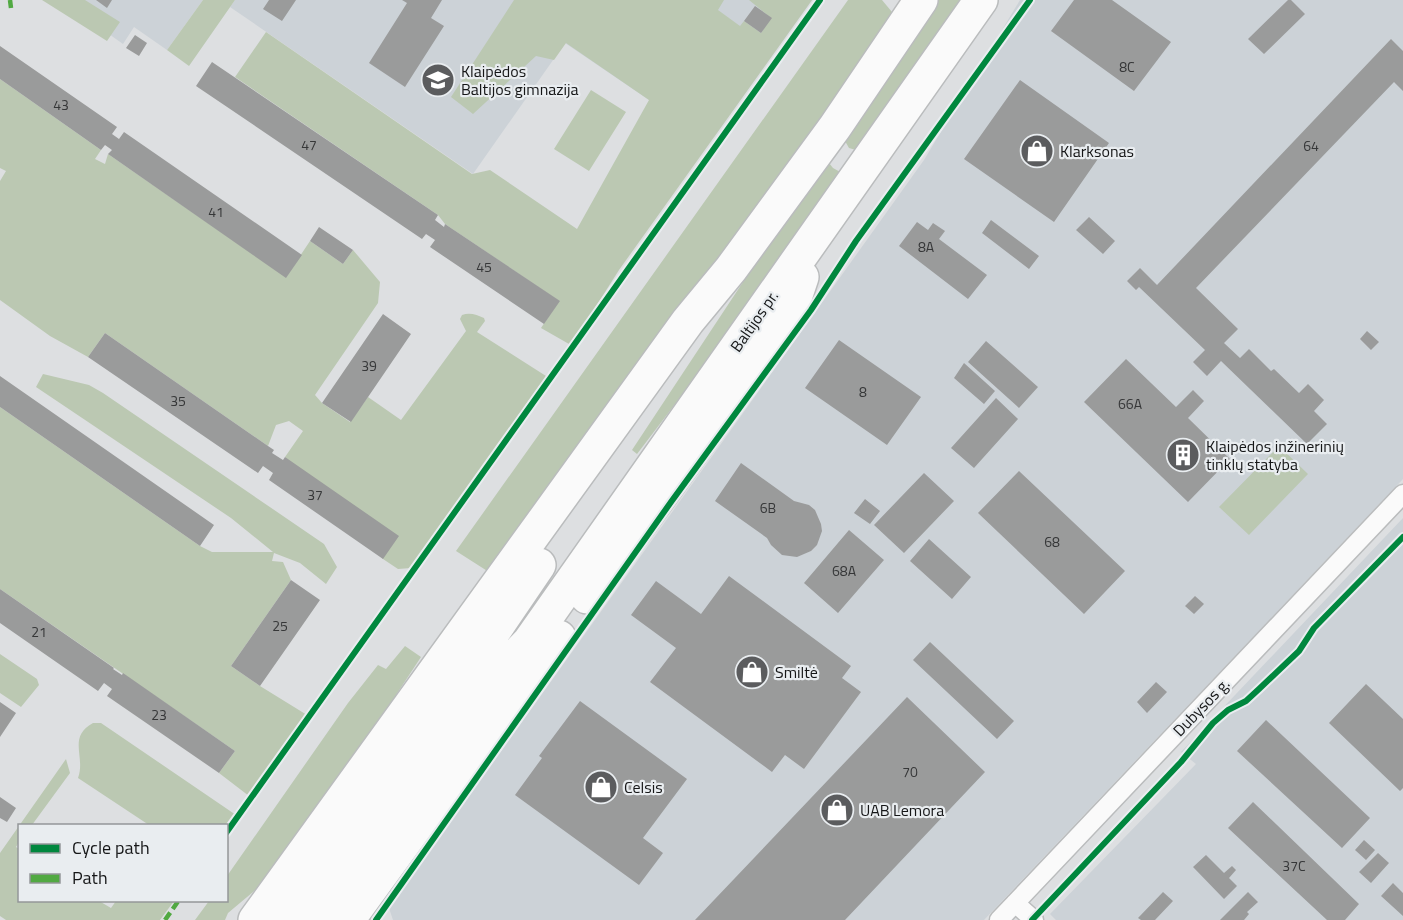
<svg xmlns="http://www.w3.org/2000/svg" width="1403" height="920" viewBox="0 0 1403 920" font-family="'Titillium Web',sans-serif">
<rect width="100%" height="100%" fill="#dddfe1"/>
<path fill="#ccd2d7" d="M61 0H203L167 50 134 27 123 44Z
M235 0H812L714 137 649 100 565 43 473 174 230 7Z
M1020 0H1403V479L984 920H393L389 908 924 160Z
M1403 518V920H1056L1050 914 1196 764 1181 752Z"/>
<path fill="#bbc8b2" d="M42 0H85L120 22 107 41Z
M203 0H235L189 66 167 50Z
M514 0H724L718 10 740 26 744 21 761 33 771 18 749 0H812L619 270 593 311 569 344 541 328 559 301 445 224 438 215 235 77 266 32 472 174 490 170 577 229 649 100 566 43 554 60 536 56 473 114 451 97Z
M848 0H882L892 12 890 21 492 574 456 551Z
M937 0H970L856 150 849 148 845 141Z
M0 79 101 150 95 159 105 164 108 154 286 277 310 241 343 264 353 250 380 282 378 303 315 395 322 403 350 422 368 397 401 420 466 331 460 319 462 315C470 312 477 315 484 318L485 321 477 332 546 376 411 568 398 569 383 559 285 457 303 431 289 421 276 425 268 446 105 333 88 357 50 336 0 300V181L6 171 0 168Z
M591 90 626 112 589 171 554 149Z
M825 158 833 168 842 173 772 277 637 454 632 450Z
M43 374 89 385 103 393 324 544 337 567 326 584 300 563 274 553 272 561 283 562 291 580 231 666 260 686 307 715 249 796 219 773 235 751 0 589V407L200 546 212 552H273L231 518 36 387Z
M1279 446 1308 474 1249 535 1219 507Z
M405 646 421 657 396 695 398 700 285 865 228 913 225 920H195L209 901 226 900 227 876 348 703 378 665 386 669Z
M0 654 37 679 39 685 21 707 0 693Z
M93 723H101L236 815 227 828 226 826 149 825 78 778C86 757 67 737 93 723Z
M66 759 70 773 32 825 20 826 19 842 16 847 19 849 20 900 99 901 111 908 116 901H174L160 920H6L0 916V853Z"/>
<path fill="#9a9b9b" d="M96 0H112L107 8Z
M269 0H296L282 21 263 9Z
M402 0H442L431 18 444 26 405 87 369 63 407 3Z
M1074 0H1112L1171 42 1134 91 1051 31Z
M1288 0H1291L1305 14 1264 54 1248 39Z
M755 6 772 18 761 33 744 21Z
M135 35 147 43 139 56 126 48Z
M1391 39 1403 51V91L1394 82 1196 288 1238 329 1224 343 1240 358 1249 349 1271 371 1274 369 1299 393 1308 384 1324 400 1314 411 1327 424 1307 444 1221 361 1207 376 1193 362 1205 350 1139 287 1136 290 1127 281 1140 268 1157 285Z
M0 46 117 127 112 134 119 139 124 132 302 255 286 278 108 154 112 150 105 145 101 150 0 79Z
M212 62 438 215 435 220 444 227 445 224 560 301 544 324 430 247 435 240 426 234 422 239 196 86Z
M1020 80 1109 143 1054 222 964 159Z
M1089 217 1115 241 1103 254 1076 230Z
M991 220 1039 256 1029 269 982 233Z
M917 222 928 230 933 223 945 231 939 239 987 275 968 299 899 246Z
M319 227 353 250 343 264 310 241Z
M383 314 411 334 351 422 322 403Z
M1367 331 1379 342 1371 350 1360 339Z
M105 333 268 446 274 450 272 453 283 460 285 457 399 536 383 559 269 480 273 473 263 466 258 473 88 357Z
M839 340 921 397 887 445 805 388Z
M986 341 1038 387 1019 408 968 362Z
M1126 359 1176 407 1193 390 1204 401 1188 418 1230 459 1188 502 1084 402Z
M964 363 995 391 984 404 954 378Z
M0 376 214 525 200 546 0 407Z
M996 398 1018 419 974 468 951 448Z
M741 463 794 501 809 505 815 510 821 524 822 531 817 545 811 551 797 557 782 555 771 545 767 538 715 501Z
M1019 471 1125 571 1084 614 978 513Z
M924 473 954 501 904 553 874 525Z
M865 499 880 511 870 524 854 513Z
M849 530 884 560 838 613 804 583Z
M929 539 971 577 952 599 910 561Z
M729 576 851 666 842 678 861 692 804 769 785 755 772 772 650 682 676 648 631 615 656 581 701 614Z
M291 580 320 600 260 686 231 666Z
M0 589 114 668 113 669 122 675 123 673 235 751 219 773 107 696 112 689 104 683 98 691 0 623Z
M1195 596 1204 604 1194 614 1185 606Z
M930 642 1014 721 997 739 913 660Z
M1156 682 1167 692 1147 713 1137 702Z
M1366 684 1403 719V788L1400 791 1329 723Z
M907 697 985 772 845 920H695Z
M580 701 687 779 643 838 663 853 639 885 515 795 542 758 539 756Z
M0 702 16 713 0 737Z
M1266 720 1370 818 1342 848 1237 751Z
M0 797 16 808 7 822 0 818Z
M1253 802 1359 904 1345 920H1327L1228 828Z
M1364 840 1375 850 1366 860 1355 850Z
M1378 853 1389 863 1371 883 1359 872Z
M1206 855 1224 873 1232 866 1236 870 1229 878 1237 886 1224 899 1193 867Z
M1393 883 1403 893V916L1381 896Z
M1163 892 1173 901 1155 920H1141L1138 918Z
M1248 892 1258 902 1247 912 1249 914 1244 920H1220Z"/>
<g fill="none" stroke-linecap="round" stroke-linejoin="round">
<defs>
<path id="street" d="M1015 903 1034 920
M999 920 1403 494"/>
<path id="highway" d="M587 597 768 346 793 304 802 277
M506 703 559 637
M255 920 688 321 731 269 835 127 921 0
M287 920 463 677 539 565
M320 920 482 691 529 642 981 0
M348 920 506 703 513 683"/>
</defs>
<use href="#street" stroke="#babcbd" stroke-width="21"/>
<use href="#highway" stroke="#babcbd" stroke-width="36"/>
<use href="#street" stroke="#fafafa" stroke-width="18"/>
<use href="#highway" stroke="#fafafa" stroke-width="33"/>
<path stroke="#51a942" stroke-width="4.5" stroke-dasharray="9 4.5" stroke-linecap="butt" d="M10 0 11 8
M165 920 179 900"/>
<defs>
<path id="cycleway" d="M226 833 820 0
M376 920 671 502 811 310 856 241 1030 0
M1032 920 1181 762 1213 723 1228 710 1246 701 1259 689 1299 651 1314 628 1403 537"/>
</defs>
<use href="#cycleway" stroke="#e9edf0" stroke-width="10"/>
<use href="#cycleway" stroke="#00873e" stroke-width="6"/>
</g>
<defs>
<symbol id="school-disc" viewBox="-11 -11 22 22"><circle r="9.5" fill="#5b5c5e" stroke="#e9edf0"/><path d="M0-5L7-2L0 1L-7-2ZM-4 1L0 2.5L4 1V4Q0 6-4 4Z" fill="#fff"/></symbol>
<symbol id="shop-disc" viewBox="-11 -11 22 22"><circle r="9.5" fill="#5b5c5e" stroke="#e9edf0"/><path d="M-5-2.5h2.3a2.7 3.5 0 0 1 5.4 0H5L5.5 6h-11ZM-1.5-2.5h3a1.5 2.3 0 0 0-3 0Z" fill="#fff"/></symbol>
<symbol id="building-disc" viewBox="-11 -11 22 22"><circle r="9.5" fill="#5b5c5e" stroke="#e9edf0"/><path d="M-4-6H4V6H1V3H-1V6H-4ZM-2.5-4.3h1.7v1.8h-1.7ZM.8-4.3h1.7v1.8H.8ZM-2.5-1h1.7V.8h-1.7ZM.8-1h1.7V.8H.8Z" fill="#fff"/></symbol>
</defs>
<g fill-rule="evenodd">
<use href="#school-disc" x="419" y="61" width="38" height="38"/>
<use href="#shop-disc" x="1018" y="132" width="38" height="38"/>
<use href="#building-disc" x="1164" y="436" width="38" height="38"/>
<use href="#shop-disc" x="733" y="653" width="38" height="38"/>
<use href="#shop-disc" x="582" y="768" width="38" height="38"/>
<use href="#shop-disc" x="818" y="791" width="38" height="38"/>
</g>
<g text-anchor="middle" stroke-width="4.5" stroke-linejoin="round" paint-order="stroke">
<g font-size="14" fill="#363738">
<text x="1127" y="72">8C</text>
<text x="61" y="110">43</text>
<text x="309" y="150">47</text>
<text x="1311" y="151">64</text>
<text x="216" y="217">41</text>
<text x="926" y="252">8A</text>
<text x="484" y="272">45</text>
<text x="369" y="371">39</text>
<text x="863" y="397">8</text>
<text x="178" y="406">35</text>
<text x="1130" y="409">66A</text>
<text x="315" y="500">37</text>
<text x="768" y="513">6B</text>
<text x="1052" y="547">68</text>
<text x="844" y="576">68A</text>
<text x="280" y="631">25</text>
<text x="39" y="637">21</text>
<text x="159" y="720">23</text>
<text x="910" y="777">70</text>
<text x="1294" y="871">37C</text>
</g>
<g font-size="16" fill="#151617" stroke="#e9edf0" text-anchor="start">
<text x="461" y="77">Klaipėdos<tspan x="461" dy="18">Baltijos gimnazija</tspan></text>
<text x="1060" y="157">Klarksonas</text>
<text x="1206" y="452">Klaipėdos inžinerinių<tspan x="1206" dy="18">tinklų statyba</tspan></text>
<text x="775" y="678">Smiltė</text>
<text x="624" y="793">Celsis</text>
<text x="860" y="816">UAB Lemora</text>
</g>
<g font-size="16" fill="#151617" stroke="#e9edf0">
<text transform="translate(754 321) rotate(-55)" y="6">Baltijos pr.</text>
<text transform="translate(1201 707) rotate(-46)" y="6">Dubysos g.</text>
</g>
</g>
<rect x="18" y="824" width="210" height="78" fill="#e9edf0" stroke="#949799" stroke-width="1.5"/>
<rect x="30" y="844" width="30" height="9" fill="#00873e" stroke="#949799" stroke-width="1.5"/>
<text x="72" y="854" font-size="18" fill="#151617">Cycle path</text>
<rect x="30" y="874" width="30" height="9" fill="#51a942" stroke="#949799" stroke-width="1.5"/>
<text x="72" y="884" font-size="18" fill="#151617">Path</text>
</svg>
